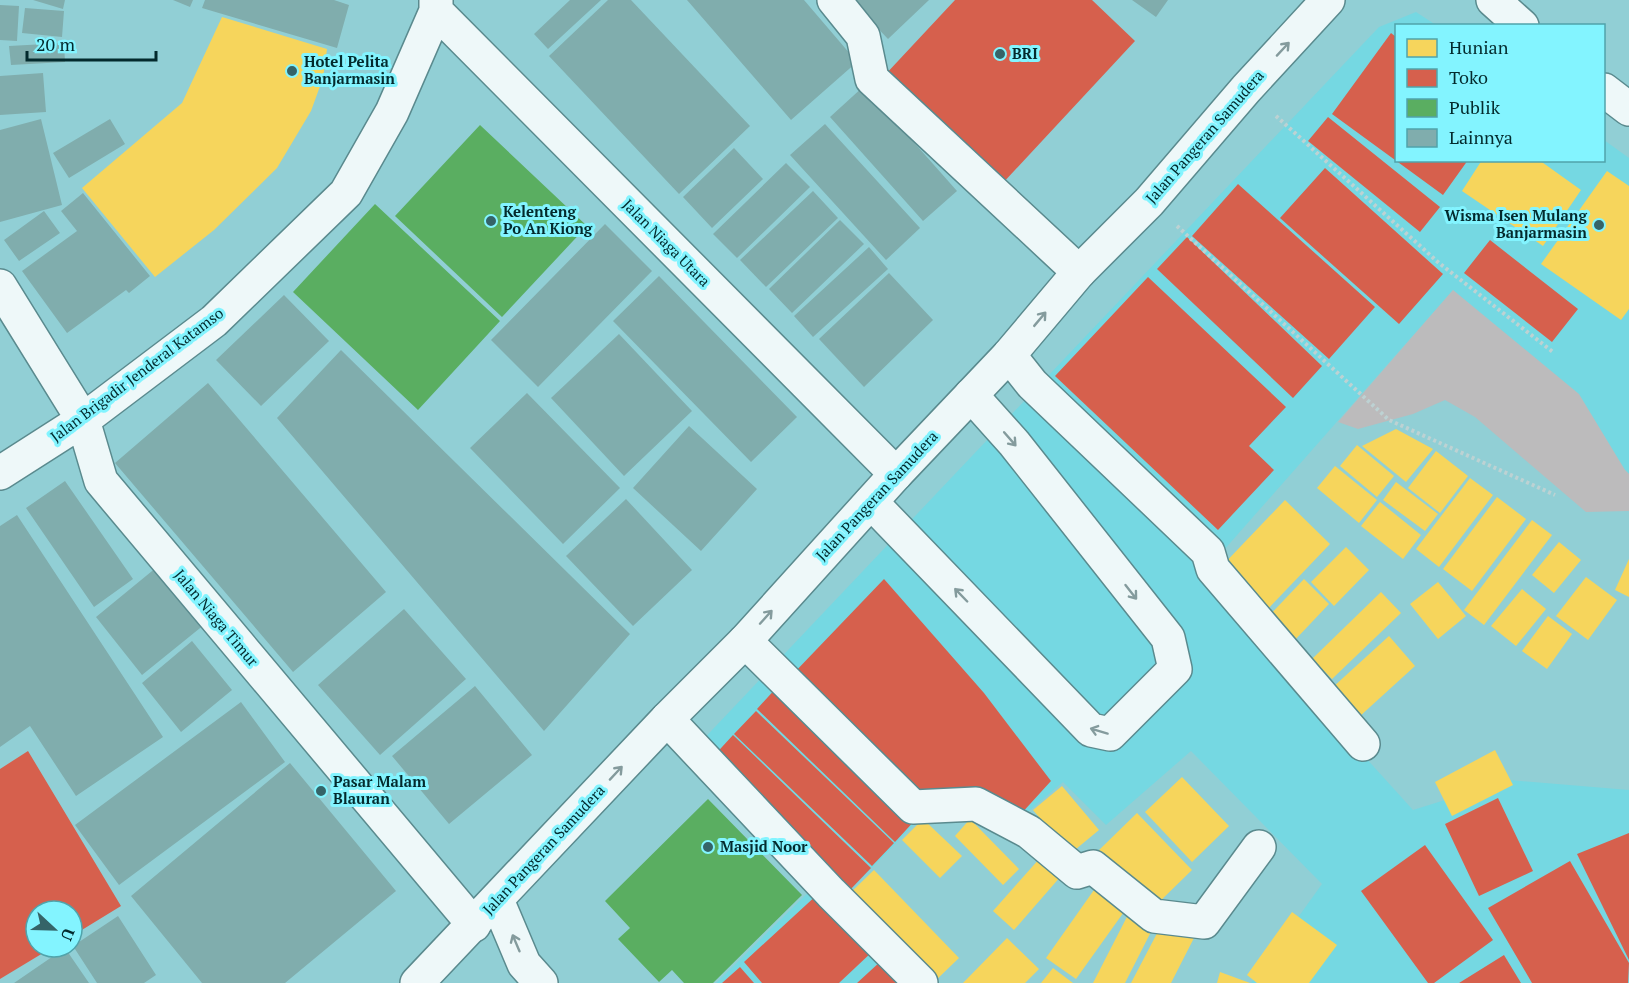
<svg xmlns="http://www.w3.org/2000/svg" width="1629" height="983" viewBox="0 0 1629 983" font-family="'PT Serif',serif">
<rect width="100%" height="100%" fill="#91cfd5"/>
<path fill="#75d8e2" d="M1416 12 1436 25 1396 26V160H1604V140L1629 158V474L1453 290 1201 576 1413 810 1509 780 1629 790V983H1251L1322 884 1191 751 1106 825 1063 782 1022 817 925 813 844 897 924 983H716L824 877 695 748 1379 27Z"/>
<path fill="#bcbbbc" d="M1453 290 1579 394 1625 470 1629 474V511L1586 512 1475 417 1445 400 1413 414 1358 429 1338 422Z"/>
<path fill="#f6d55c" d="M222 17 327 49 323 78 311 111 277 168 214 230 155 277 82 188 182 103Z
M1482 160H1539L1581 190 1543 246 1462 191Z
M1607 171 1629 186V309L1621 320 1541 264Z
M1396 429 1433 449 1406 482 1362 446Z
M1357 445 1394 476 1377 497 1340 466Z
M1436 451 1468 476 1440 513 1408 488Z
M1335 466 1377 500 1359 523 1317 488Z
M1470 478 1493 495 1439 567 1416 549Z
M1396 482 1438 514 1425 531 1383 500Z
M1497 497 1526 519 1472 591 1443 569Z
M1285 500 1330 544 1265 612 1220 568Z
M1380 502 1421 535 1403 559 1361 526Z
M1532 520 1552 535 1484 625 1464 610Z
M1559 542 1581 560 1554 593 1532 575Z
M1346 547 1369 570 1334 606 1311 582Z
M1629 559V597L1615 590Z
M1586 577 1617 600 1588 640 1556 616Z
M1304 579 1329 604 1293 642 1267 618Z
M1438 582 1466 616 1438 639 1410 604Z
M1522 589 1546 609 1516 646 1491 626Z
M1381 592 1401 613 1332 679 1312 659Z
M1548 616 1572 634 1547 669 1522 651Z
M1389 636 1415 666 1359 717 1332 688Z
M1495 750 1513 785 1452 816 1435 782Z
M1182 777 1229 826 1192 862 1145 812Z
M1062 786 1099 830 1070 854 1033 810Z
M1137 813 1192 870 1152 909 1097 852Z
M923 819 962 856 940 878 902 840Z
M970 819 1019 869 1003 885 955 836Z
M1040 858 1061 876 1014 930 993 911Z
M874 870 959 958 933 983 847 896Z
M1101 880 1131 902 1076 979 1046 958Z
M1132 907 1157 920 1125 983H1093Z
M1292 912 1337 945 1309 983H1257L1247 975Z
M1164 920 1195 936 1171 983H1131Z
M1007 938 1039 969 1025 983H963Z
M1053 968 1073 983H1041Z
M1220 972 1250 983H1217Z"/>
<path fill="#d6604d" d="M955 0H1092L1135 41 1001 185 884 76Z
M1391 33 1396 37V160H1468L1443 195 1332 114Z
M1328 117 1440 207 1420 232 1308 141Z
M1325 168 1443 274 1399 324 1280 218Z
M1238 184 1375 307 1329 359 1192 236Z
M1187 237 1322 366 1293 398 1157 269Z
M1490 240 1578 309 1552 342 1464 273Z
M1148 277 1286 407 1249 446 1274 470 1218 530 1055 376Z
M884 579 984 693 1051 781 1020 815 925 803 792 675Z
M779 685 917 818 895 842 757 709Z
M756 711 894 843 872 866 734 734Z
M733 735 871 868 849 891 711 759Z
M28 751 121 906 72 936V911H36V947H53L0 979V769Z
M1498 798 1533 871 1479 896 1445 824Z
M1629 833V960L1577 854Z
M1425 845 1493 940 1434 983H1428L1361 891Z
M1570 861 1629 963 1628 983H1532L1488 908Z
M819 893 873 951 839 983H762L744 962Z
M1504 955 1521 983H1459Z
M881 961 901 983H857Z
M740 967 754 983H722Z"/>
<path fill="#5aae61" d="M480 125 587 226 502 317 395 216Z
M375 204 500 321 418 410 293 292Z
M708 799 802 895 713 983H684L672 970 659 982 618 939 630 928 605 901Z"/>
<path fill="#80adad" d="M33 0H65L63 9Z
M173 0H193L190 7Z
M205 0H334L349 5 337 48 202 8Z
M570 0H601L548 49 534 34Z
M608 0H631L750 126 679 194 549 56Z
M687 0H804L857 62 791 120Z
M851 0H929L888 39Z
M1132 0H1168L1156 17Z
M0 5 19 6 17 41 0 40Z
M25 8 64 11 62 37 22 33Z
M64 43 65 62 11 65 9 46Z
M43 73 46 112 0 115V76Z
M864 86 957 191 923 221 830 117Z
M41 119 62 205 0 222V130Z
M110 119 125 144 69 178 53 153Z
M825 124 920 228 886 260 790 155Z
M734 148 763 179 712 228 683 197Z
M786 163 810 187 737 258 713 234Z
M813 191 838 218 766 287 740 260Z
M83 193 150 276 129 293 126 290 67 333 22 271 77 231 61 211Z
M44 211 60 233 19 261 4 240Z
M840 220 864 244 792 313 769 289Z
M605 224 652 271 538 387 491 340Z
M869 247 888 269 813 337 794 316Z
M889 273 933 320 864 387 819 339Z
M659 276 797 417 751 462 613 321Z
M284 295 329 341 261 406 216 360Z
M619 334 692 411 624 476 551 398Z
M341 350 630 634 544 731 277 418Z
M208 383 386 592 293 672 115 463Z
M527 393 620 488 563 544 470 448Z
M689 426 757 489 701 551 633 488Z
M65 481 133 579 94 607 26 508Z
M626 499 692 570 633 626 566 556Z
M17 515 163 737 76 796 30 726 0 747V526Z
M163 562 210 620 142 675 96 617Z
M404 609 466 679 380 755 318 685Z
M192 641 232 690 181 732 142 683Z
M475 686 532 755 449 824 392 756Z
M241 702 285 762 119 885 75 825Z
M290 763 396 891 285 983H202L131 896Z
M118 916 156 975 144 983H97L73 946Z
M65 948 89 983H14Z"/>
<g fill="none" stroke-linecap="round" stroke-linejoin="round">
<defs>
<path id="minor" d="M834 0 863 36 872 79 1079 272
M1493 0 1522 26
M436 11 896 474
M1604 90 1629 109
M0 286 83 420 101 481 474 925
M1009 355 1032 384 1208 552 1213 569 1363 744
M0 473 83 420 214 321 346 193 392 112 436 11V0
M871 502 1091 730 1110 734 1175 669 1168 638 1014 443 971 395
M745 641 913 807 976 804 1029 832 1077 872 1093 867 1154 916 1204 922 1259 847
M667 719 831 893 921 983
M497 900 524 964 541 983"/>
<path id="highway" d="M417 983 667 719 745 641 896 474 1009 355 1079 272 1149 202 1246 89 1328 0"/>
</defs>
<use href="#minor" stroke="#5a8a8e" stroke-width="36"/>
<use href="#highway" stroke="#5a8a8e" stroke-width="36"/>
<path stroke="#bdd2d3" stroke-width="4" stroke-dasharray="3 3" stroke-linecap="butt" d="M1276 116 1439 263 1553 352
M1177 226 1389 420 1555 495"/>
<use href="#minor" stroke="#eef8f9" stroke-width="33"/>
<use href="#highway" stroke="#eef8f9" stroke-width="33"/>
</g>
<defs><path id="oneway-shaft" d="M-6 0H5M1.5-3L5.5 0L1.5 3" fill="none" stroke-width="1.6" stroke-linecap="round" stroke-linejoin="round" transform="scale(1.5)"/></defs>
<g stroke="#849b9d">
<use href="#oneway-shaft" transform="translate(1283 49) rotate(-47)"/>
<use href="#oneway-shaft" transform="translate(1040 319) rotate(-50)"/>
<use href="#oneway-shaft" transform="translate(1010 439) rotate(49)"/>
<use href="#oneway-shaft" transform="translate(1131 592) rotate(52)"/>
<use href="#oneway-shaft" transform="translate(961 595) rotate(-134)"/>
<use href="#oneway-shaft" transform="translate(766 617) rotate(-48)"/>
<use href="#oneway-shaft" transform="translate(1099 731) rotate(-163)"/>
<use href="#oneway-shaft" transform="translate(616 773) rotate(-47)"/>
<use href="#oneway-shaft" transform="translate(516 943) rotate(-113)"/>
</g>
<g fill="#356468" stroke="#83f4ff" stroke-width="2">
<circle cx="1000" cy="54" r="6"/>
<circle cx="292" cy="71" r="6"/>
<circle cx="491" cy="221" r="6"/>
<circle cx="1599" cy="225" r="6"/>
<circle cx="321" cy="791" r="6"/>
<circle cx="708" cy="847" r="6"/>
</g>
<g text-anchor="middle" stroke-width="6" stroke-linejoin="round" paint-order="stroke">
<g font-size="15" font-weight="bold" fill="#032a2d" stroke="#83f4ff" text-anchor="start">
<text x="1012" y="59">BRI</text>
<text x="304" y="67">Hotel Pelita<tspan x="304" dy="17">Banjarmasin</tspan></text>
<text x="503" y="217">Kelenteng<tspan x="503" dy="17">Po An Kiong</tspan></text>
<text x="1587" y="221" text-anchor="end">Wisma Isen Mulang<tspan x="1587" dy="17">Banjarmasin</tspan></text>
<text x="333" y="787">Pasar Malam<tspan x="333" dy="17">Blauran</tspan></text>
<text x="720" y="852">Masjid Noor</text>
</g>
<g font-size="15" fill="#032a2d" stroke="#83f4ff">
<text transform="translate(1205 137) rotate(-49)" y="5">Jalan Pangeran Samudera</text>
<text transform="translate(666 243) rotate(45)" y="5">Jalan Niaga Utara</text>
<text transform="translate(137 375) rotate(-37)" y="5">Jalan Brigadir Jenderal Katamso</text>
<text transform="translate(877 496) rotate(-47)" y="5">Jalan Pangeran Samudera</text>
<text transform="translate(216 618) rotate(50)" y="5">Jalan Niaga Timur</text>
<text transform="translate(544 850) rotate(-47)" y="5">Jalan Pangeran Samudera</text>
</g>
</g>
<rect x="1395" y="24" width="210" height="138" fill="#83f4ff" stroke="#50a3ab" stroke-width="1.5"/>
<rect x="1407" y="39" width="30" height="18" fill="#f6d55c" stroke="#50a3ab" stroke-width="1.5"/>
<text x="1449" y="54" font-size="18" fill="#032a2d">Hunian</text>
<rect x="1407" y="69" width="30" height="18" fill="#d6604d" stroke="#50a3ab" stroke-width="1.5"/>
<text x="1449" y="84" font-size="18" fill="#032a2d">Toko</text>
<rect x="1407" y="99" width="30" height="18" fill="#5aae61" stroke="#50a3ab" stroke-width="1.5"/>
<text x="1449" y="114" font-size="18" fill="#032a2d">Publik</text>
<rect x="1407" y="129" width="30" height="18" fill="#80adad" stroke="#50a3ab" stroke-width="1.5"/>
<text x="1449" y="144" font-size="18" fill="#032a2d">Lainnya</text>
<g transform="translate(54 929) rotate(112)"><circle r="28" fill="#83f4ff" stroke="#50a3ab" stroke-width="1.5"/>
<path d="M0-4.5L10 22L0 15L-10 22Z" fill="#356468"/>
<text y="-9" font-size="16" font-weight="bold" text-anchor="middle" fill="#032a2d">U</text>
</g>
<path d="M27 51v9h129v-9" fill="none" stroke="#032a2d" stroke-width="3"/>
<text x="36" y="51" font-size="18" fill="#032a2d" stroke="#83f4ff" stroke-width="4.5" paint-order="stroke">20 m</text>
</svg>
